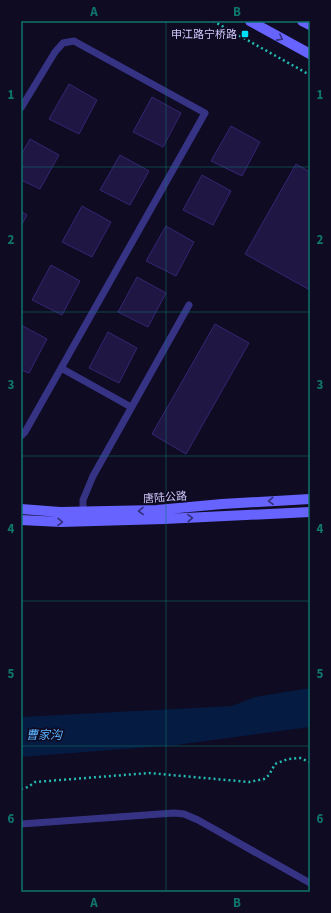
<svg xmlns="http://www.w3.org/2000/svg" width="331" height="913" viewBox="0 0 331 913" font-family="'Source Sans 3','Noto Sans SC',sans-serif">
<rect width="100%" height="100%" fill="#0f0b22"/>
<path fill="#051b41" d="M310 688V727L176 745 21 757V717L232 706 255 697Z"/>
<path fill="#1f1644" stroke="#352672" d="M69 84 97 100 79 134 49 119Z
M152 97 181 113 163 147 133 132Z
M231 126 260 142 242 176 211 161Z
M30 139 59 155 40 189 21 180V155Z
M120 155 149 171 130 205 100 190Z
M296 164 310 172V290L245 254Z
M202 175 231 191 213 225 183 210Z
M82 206 111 222 92 257 62 242Z
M21 211 27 215 21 226Z
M166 226 194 242 176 276 146 261Z
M51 265 80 281 62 315 32 300Z
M137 277 166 293 148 327 118 312Z
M215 324 249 343 186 454 152 434Z
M21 325 47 339 29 373 21 370Z
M108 332 137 348 119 383 89 368Z"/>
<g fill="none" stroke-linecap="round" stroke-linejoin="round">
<path stroke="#24bbb2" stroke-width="2.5" stroke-dasharray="2 3" stroke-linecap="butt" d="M213 21 310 75
M21 789 28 787 35 782 149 773 249 782 264 779 269 775 275 764 288 759 300 758 310 762"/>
<path stroke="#363385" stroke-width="7" d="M21 108 55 52 63 43 74 41 205 113 25 432 21 436
M61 368 131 407
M83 515V500L93 476 189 305
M21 824 174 813 184 814 198 820 310 883"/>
<path stroke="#6763ff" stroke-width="10" d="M250 21 310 54
M302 21 310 25
M21 509 60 512 157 510 222 504 310 499
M21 520 61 522 164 519 310 512"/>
</g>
<defs><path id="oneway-chevron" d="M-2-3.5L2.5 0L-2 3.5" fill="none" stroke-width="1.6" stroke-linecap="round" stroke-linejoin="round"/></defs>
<g stroke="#322e7a">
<use href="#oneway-chevron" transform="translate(280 38) rotate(29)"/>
<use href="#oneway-chevron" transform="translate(271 501) rotate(177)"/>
<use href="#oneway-chevron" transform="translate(141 511) rotate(179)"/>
<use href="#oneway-chevron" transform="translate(190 518) rotate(-3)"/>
<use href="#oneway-chevron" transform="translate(60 522) rotate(1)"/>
</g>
<path fill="none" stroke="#0f766e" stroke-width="1" stroke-opacity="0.55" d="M166 21V892M21 167H310M21 312H310M21 456H310M21 601H310M21 746H310"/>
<rect fill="#00dff7" stroke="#0f0b22" stroke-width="1.5" x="241" y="30" width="8" height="8" rx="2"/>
<g text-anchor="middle" stroke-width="3.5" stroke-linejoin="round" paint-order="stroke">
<g font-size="11" fill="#d2ccff" stroke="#0f0b22" text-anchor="end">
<text x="237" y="38">申江路宁桥路</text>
</g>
<g font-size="11" fill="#d2ccff" stroke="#0f0b22">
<text transform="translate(165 497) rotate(-4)" y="4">唐陆公路</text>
</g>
<g font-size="12" font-style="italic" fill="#5ab3ff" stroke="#0f0b22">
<text x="44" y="739">曹家沟</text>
</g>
</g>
<rect width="331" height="913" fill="none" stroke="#0f0b22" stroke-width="44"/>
<rect x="22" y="22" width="287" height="869" fill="none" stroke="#0f766e" stroke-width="1.5"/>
<g font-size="13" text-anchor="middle" font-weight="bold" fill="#0f766e">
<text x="94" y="16">A</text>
<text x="237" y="16">B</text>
<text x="11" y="99">1</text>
<text x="320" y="99">1</text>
<text x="11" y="244">2</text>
<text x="320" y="244">2</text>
<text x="11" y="389">3</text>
<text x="320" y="389">3</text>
<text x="11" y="533">4</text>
<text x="320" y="533">4</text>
<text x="11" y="678">5</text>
<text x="320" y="678">5</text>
<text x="11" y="823">6</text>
<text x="320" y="823">6</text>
<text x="94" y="907">A</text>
<text x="237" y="907">B</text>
</g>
</svg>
